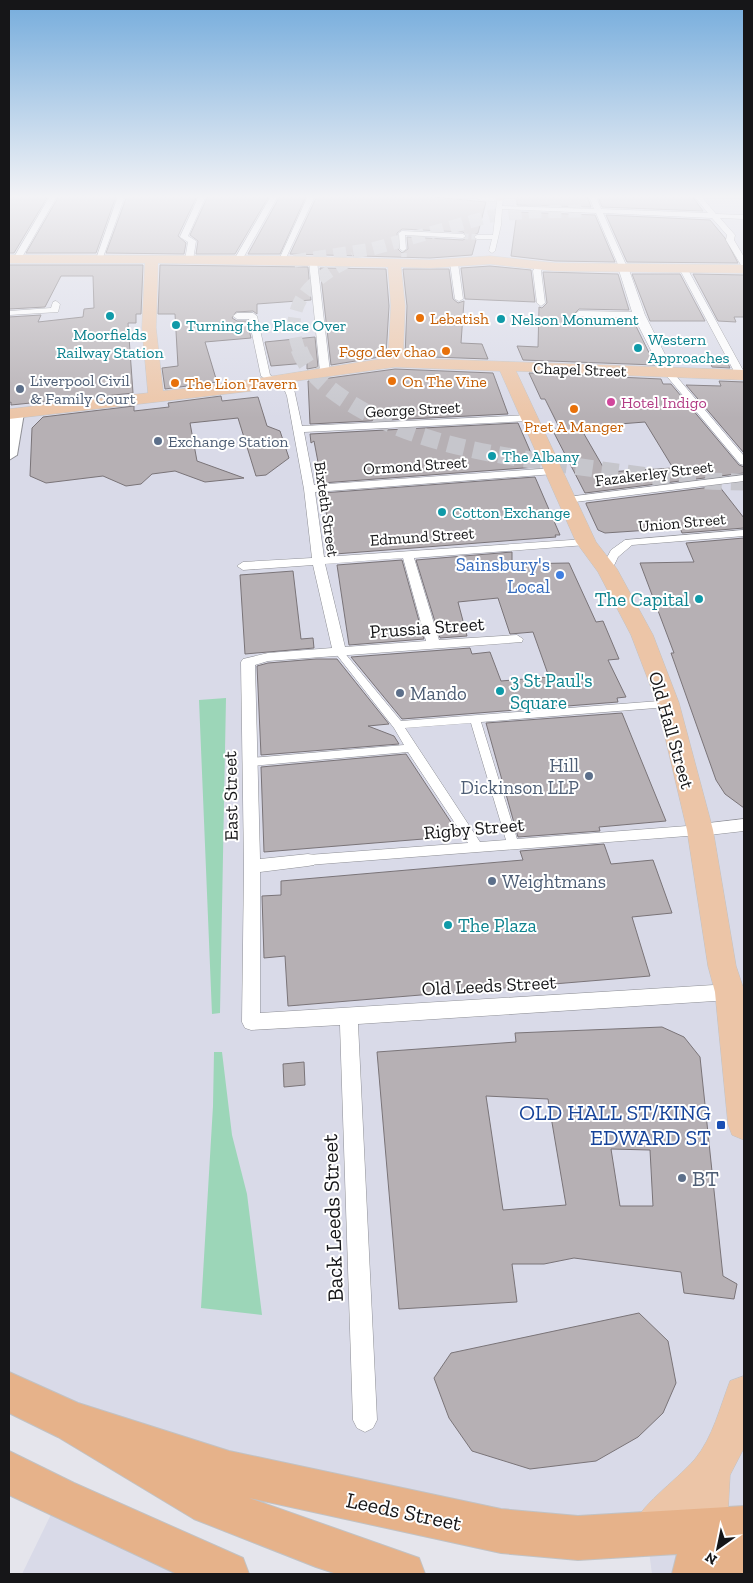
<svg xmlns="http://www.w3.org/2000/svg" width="753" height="1583" viewBox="0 0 753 1583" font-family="'Zilla Slab',serif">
<rect width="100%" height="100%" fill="#e5e5ec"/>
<path fill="#d9dae8" d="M9 196H744V1574H652L647 1536 578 1538 73 1422 9 1392Z
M59 1498 226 1574H22Z"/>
<path fill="#9cd6b8" d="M226 698 220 1013 212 1014 199 700Z
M214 1052H222L232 1135 247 1194 262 1315 201 1308 213 1106Z"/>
<path fill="#b6b0b4" stroke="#7a7478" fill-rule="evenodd" d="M9 196H48L14 253H9Z
M59 196H116L96 253H26Z
M127 196H197L178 236 186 243 184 254 106 253Z
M208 196H269L235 254H196L198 241 190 235Z
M280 196H306L280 254H248Z
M317 196H423L486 202 478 233 472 236 476 240 472 255 430 258 290 254ZM402 229 463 232 468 237 463 240 407 237 408 249 402 253 398 249 397 233Z
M517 196H587L591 207 517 205Z
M598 196H692L703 211 602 207Z
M517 212 595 215 615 262 555 261 511 256Z
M606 215 710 220 725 238 738 263 627 262Z
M9 265H143L141 314H136V323H128L133 393 58 401 60 400 11 405V402L9 403V317L41 315 38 322 83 317 84 309 94 308 93 276H61L45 307 9 309Z
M160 265 308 267 311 300 257 304V314L253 311 236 312 232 318 237 321H247L251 338 205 342 217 382 165 389 162 368 178 366 175 314H158Z
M490 266 531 270 535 302 465 299 461 268Z
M320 268 386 269 389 306 386 356 331 365Z
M403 269H449L453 299 458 303 464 301 461 343 482 344 488 359 405 356 407 306Z
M543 272 618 274 629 310 579 309 573 315 576 318 633 320 655 365 523 360 517 346 538 347 539 307 542 308 547 303Z
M632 274H680L705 321H650Z
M693 274 744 275V317H734L736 322 718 321Z
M315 337 318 367 307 369V363L271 366 265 342Z
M709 359H726L730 368 712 367Z
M395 369 493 373 508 414 310 424 308 381Z
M529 373 661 379 663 384H671L739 465 744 467V473L585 493 552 429H560L545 399H541ZM645 422 673 468 606 472 580 427Z
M719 381 744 382V453L686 385 721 386Z
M221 396 222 401 258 397 267 426 280 431 289 458 266 475 256 476 238 418 190 423 197 461 244 478 205 482 175 471 152 474 141 484 126 486 103 476 46 483 30 476 32 428 43 417 134 406V411L169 407 168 403Z
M518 423 537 467 322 483 314 441 311 443 310 434Z
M535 477 560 535H555L556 537 335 554 322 493Z
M719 486 744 518V528L682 533 680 528 605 533 598 530 586 504V503Z
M744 538V808L725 794 716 780 671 653H674L640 563 694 562 686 543Z
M512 552V564L569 563 596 622 603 621 619 659 608 660 626 697 617 698 618 702 402 719 351 657 470 648 472 654 490 652 501 681 549 677 533 632 510 634 498 598 458 602 467 636 440 638 416 560Z
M402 560 424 639 349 645 337 565Z
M293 571 301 639 313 638 314 648 245 654 240 575Z
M316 659H337L389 724 368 726 394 736 399 744 261 755 257 666 268 663Z
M622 713 666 821 599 827 600 831 518 837 486 723Z
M406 754 460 836 264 852 261 767Z
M604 844 611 864 653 860 672 913 632 917 650 976 288 1006 285 956 264 958 262 896 281 895V881L523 860 520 851Z
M662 1027 684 1037 700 1057 723 1276 737 1284 734 1299 684 1293 681 1272 574 1258 544 1264H512L517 1302 399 1309 377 1052 516 1042 515 1033ZM486 1096 548 1099 566 1205 503 1210ZM611 1149 650 1150 653 1206H620Z
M304 1062 305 1085 284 1087 283 1064Z
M639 1313 668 1341 676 1383 663 1413 638 1437 596 1461 530 1469 472 1451 449 1418 434 1378 451 1353Z"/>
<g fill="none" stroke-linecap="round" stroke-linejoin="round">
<path stroke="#c6c6cc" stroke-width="5.5" stroke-dasharray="5.5 3" stroke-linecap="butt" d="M463 236 477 237
M404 253V257"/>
<path stroke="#c6c6cc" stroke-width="13" stroke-dasharray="13 7" stroke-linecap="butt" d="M294 261 372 249 491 216 529 212 585 211
M299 350C281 302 315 277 354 258"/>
<path stroke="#c6c6cc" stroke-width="17" stroke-dasharray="17 9" stroke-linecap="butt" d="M299 349C307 372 327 388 347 401 415 445 495 455 574 466 631 474 687 482 744 482"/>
<defs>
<path id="pedestrian" d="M500 199 503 201 502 206 596 209 599 211 596 213 502 209 501 225 495 251 492 253 489 251 492 239H477L474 237 477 235H493L497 201Z
M402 231 463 234 466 236 463 238 405 235 406 249 403 251 400 249 399 233Z
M340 650 343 651 401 721 672 700 673 703 672 706 668 707 481 722 517 839 700 825 704 827 706 830 704 833 700 835 308 865 304 863 302 860 304 857 308 855 468 843 408 752 250 766 246 765 245 762 250 758 404 745 394 728 337 655 335 653 337 651ZM471 723 506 840 480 842 405 728Z"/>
<path id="minor" d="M50 196H57L21 259 14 261 13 259Z
M118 196H125L102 260 95 262Z
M199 196H206L188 236 196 241 193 260 189 262 185 260 188 242 180 237Z
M271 196H278L242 260 235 262 234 260Z
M308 196H315L285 260 278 262Z
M589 196H596L601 209 708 213 694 196H701L716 214 744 215V219L720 218 735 235 734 240 744 257V265H741L726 240 727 235 712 218 603 213 627 267 620 269 596 213 592 211 594 209Z
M313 259 317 261 330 372 325 375 320 372 309 261Z
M454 261 458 263 463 299 459 301 455 299 450 263Z
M537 263 544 265 541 271 545 303 541 306 537 303 533 271Z
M680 266 687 268 744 372V377L736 375 679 268Z
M56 301 60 304 58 312 9 315V311L51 308 53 302Z
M579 311 639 312 643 315 639 318 576 316 575 314Z
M253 313 257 316 270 375 294 389 302 426 529 415 534 418 529 421 304 432 314 485 554 468 559 471 554 474 315 492 324 557 586 539 592 542 586 545 414 558 439 640 517 635 523 639 522 642 268 661 255 665 260 859 308 854 314 855 316 860 314 865 308 866 260 872V1013L730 984 736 986 739 992 736 998 730 1000 358 1024 377 1420 373 1428 365 1432 357 1428 353 1420 340 1025 251 1030 245 1028 242 1022 244 866 241 662 243 659 268 653 332 648 313 565 243 570 237 566 243 562 312 558 304 489 287 396 285 391 261 376 249 319H237L233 316 237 313ZM403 558 426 641 345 647 325 564Z
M665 370H671L744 456V465L740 464 665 374Z
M744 475V481L567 503 561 500 567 497Z
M744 530V536L632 545 618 557 611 572H603L601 569 611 550 625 540Z
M744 819V831L700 836 695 834 692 830 695 826 700 824Z"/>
<path id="tertiary" d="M472 196H503L505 198C498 203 478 201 472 196Z
M623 264 628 267 645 315 674 372 672 375H664L662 372 633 315 618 267Z"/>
<path id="secondary" d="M17 409 24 413 17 455 9 460V417L12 410Z"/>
<path id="primary" d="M494 196H506V198L500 201 496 200Z
M9 255 281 256 430 260 490 256 555 263 744 265V273L555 271 490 264 430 268 401 267 405 306 403 358 744 370V380L516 371 596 542 617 569 653 635 679 703 713 830 736 966 744 990V1140L732 1135 728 1124 715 992 708 966 687 830 657 703 631 635 598 572 576 542 500 371 395 367 274 384 251 391 9 419V409L148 393 142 328 145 263H9ZM158 263 388 267 391 306 388 358C313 369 239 383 163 391L156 328Z
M744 1376V1448L730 1475 727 1531 721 1546 706 1552 691 1546 685 1526 664 1549 649 1555 634 1549 628 1534C641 1503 673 1484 695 1459 713 1437 720 1407 730 1381Z"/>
<path id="trunk" d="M9 1372 78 1403 229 1451 501 1509 578 1516 744 1506V1574H672L677 1554 578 1560 501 1553 249 1498 419 1558 425 1574H337L316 1567 194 1519 58 1437 9 1413Z
M9 1451 74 1483 243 1558 249 1574H177L9 1495Z"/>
</defs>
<use href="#pedestrian" stroke="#8e8f95" stroke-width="1"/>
<use href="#minor" stroke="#8e8f95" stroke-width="1"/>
<use href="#tertiary" stroke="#8e8f95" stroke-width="1"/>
<use href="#secondary" stroke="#8e8f95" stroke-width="2"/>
<use href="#primary" stroke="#c2c2c3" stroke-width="1"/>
<use href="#trunk" stroke="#c2c2c3" stroke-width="2"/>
<use href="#pedestrian" fill="#fff" fill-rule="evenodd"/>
<use href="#minor" fill="#fff" fill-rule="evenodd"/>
<use href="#tertiary" fill="#fff" fill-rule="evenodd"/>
<use href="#secondary" fill="#fff" fill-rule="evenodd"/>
<use href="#primary" fill="#ecc5a7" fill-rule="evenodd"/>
<use href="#trunk" fill="#e6b28a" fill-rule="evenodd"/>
</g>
<linearGradient id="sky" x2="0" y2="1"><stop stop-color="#75acdc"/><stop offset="0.47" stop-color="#f3f3f6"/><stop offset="1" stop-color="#f3f3f6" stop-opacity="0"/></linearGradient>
<rect width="753" height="418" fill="url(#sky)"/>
<g fill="#0f9aa8" stroke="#fff" stroke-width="2">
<circle cx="110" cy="316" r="5"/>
<circle cx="501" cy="319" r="5"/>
<circle cx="176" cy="325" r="5"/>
<circle cx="638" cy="348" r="5"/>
<circle cx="492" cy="456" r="5"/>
<circle cx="442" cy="512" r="5"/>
<circle cx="699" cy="599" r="5"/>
<circle cx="500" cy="691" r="5"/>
<circle cx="448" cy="925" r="5"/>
</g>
<g fill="#e8710a" stroke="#fff" stroke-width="2">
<circle cx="420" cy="318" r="5"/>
<circle cx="446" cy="351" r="5"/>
<circle cx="392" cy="381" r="5"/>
<circle cx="175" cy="383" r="5"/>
<circle cx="574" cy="409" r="5"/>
</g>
<g fill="#5c6f8a" stroke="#fff" stroke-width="2">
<circle cx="20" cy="389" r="5"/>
<circle cx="158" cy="441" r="5"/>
<circle cx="400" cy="693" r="5"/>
<circle cx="589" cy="776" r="5"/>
<circle cx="492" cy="881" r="5"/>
<circle cx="682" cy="1178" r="5"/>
</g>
<circle fill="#d1479c" stroke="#fff" stroke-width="2" cx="611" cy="402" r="5"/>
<circle fill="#3f7fe0" stroke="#fff" stroke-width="2" cx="560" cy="575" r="5"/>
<rect fill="#1a4fb4" stroke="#fff" stroke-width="2" x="716" y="1120" width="10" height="10" rx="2.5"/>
<g text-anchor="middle" stroke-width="4" stroke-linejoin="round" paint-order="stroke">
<g font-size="16" fill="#c56008" stroke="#fff" text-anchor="start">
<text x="430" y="324">Lebatish</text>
<text x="436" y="357" text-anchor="end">Fogo dev chao</text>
<text x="402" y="387">On The Vine</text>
<text x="185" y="389">The Lion Tavern</text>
<text x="574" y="432" text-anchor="middle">Pret A Manger</text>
</g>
<g font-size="16" fill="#0d838f" stroke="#fff" text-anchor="start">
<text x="511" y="325">Nelson Monument</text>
<text x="186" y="331">Turning the Place Over</text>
<text x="110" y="340" text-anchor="middle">Moorfields<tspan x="110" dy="18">Railway Station</tspan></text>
<text x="648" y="345">Western<tspan x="648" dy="18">Approaches</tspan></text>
<text x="502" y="462">The Albany</text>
<text x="452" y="518">Cotton Exchange</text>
</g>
<g font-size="16" fill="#161618" stroke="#fff">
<text transform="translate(580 369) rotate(2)" y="6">Chapel Street</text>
<text transform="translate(413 409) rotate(-3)" y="6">George Street</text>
<text transform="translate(415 465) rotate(-4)" y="6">Ormond Street</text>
<text transform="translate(654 473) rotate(-7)" y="6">Fazakerley Street</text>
<text transform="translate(327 509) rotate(82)" y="6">Bixteth Street</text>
<text transform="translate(682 522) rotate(-5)" y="6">Union Street</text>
<text transform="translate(422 536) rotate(-4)" y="6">Edmund Street</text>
</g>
<g font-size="16" fill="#4e5e75" stroke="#fff" text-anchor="start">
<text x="30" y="386">Liverpool Civil<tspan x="30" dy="18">&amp; Family Court</tspan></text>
<text x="168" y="447">Exchange Station</text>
</g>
<g font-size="16" fill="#b23c85" stroke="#fff" text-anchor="start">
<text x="621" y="408">Hotel Indigo</text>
</g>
<g font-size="19" fill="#366cbe" stroke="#fff" text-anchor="end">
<text x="550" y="571">Sainsbury's<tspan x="550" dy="22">Local</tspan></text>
</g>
<g font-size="19" fill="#0d838f" stroke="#fff" text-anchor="start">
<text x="689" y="606" text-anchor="end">The Capital</text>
<text x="510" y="687">3 St Paul's<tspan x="510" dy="22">Square</tspan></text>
<text x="458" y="932">The Plaza</text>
</g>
<g font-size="19" fill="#161618" stroke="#fff">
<text transform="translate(427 627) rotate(-4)" y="7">Prussia Street</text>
<text transform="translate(672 730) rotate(74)" y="7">Old Hall Street</text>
<text transform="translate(230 796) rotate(-91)" y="7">East Street</text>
<text transform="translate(474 828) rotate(-5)" y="7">Rigby Street</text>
<text transform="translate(489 985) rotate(-3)" y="7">Old Leeds Street</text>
</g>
<g font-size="19" fill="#4e5e75" stroke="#fff" text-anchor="start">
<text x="410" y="700">Mando</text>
<text x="579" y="772" text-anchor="end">Hill<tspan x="579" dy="22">Dickinson LLP</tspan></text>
<text x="502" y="888">Weightmans</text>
</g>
<g font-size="22" fill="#164399" stroke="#fff" text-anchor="end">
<text x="711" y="1120">OLD HALL ST/KING<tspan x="711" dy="25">EDWARD ST</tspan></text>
</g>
<g font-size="22" fill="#4e5e75" stroke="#fff" text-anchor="start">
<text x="692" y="1186">BT</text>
</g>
<g font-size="22" fill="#161618" stroke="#fff">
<text transform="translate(332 1218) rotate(-92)" y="8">Back Leeds Street</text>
<text transform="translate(404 1511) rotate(12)" y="8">Leeds Street</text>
</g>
</g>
<rect width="753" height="1583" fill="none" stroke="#161618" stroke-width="20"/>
<g transform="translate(718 1548) rotate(213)" stroke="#ffffff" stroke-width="4" paint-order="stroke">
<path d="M0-4L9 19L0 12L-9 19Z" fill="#161618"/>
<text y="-8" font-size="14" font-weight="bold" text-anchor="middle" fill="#161618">N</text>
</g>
</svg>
